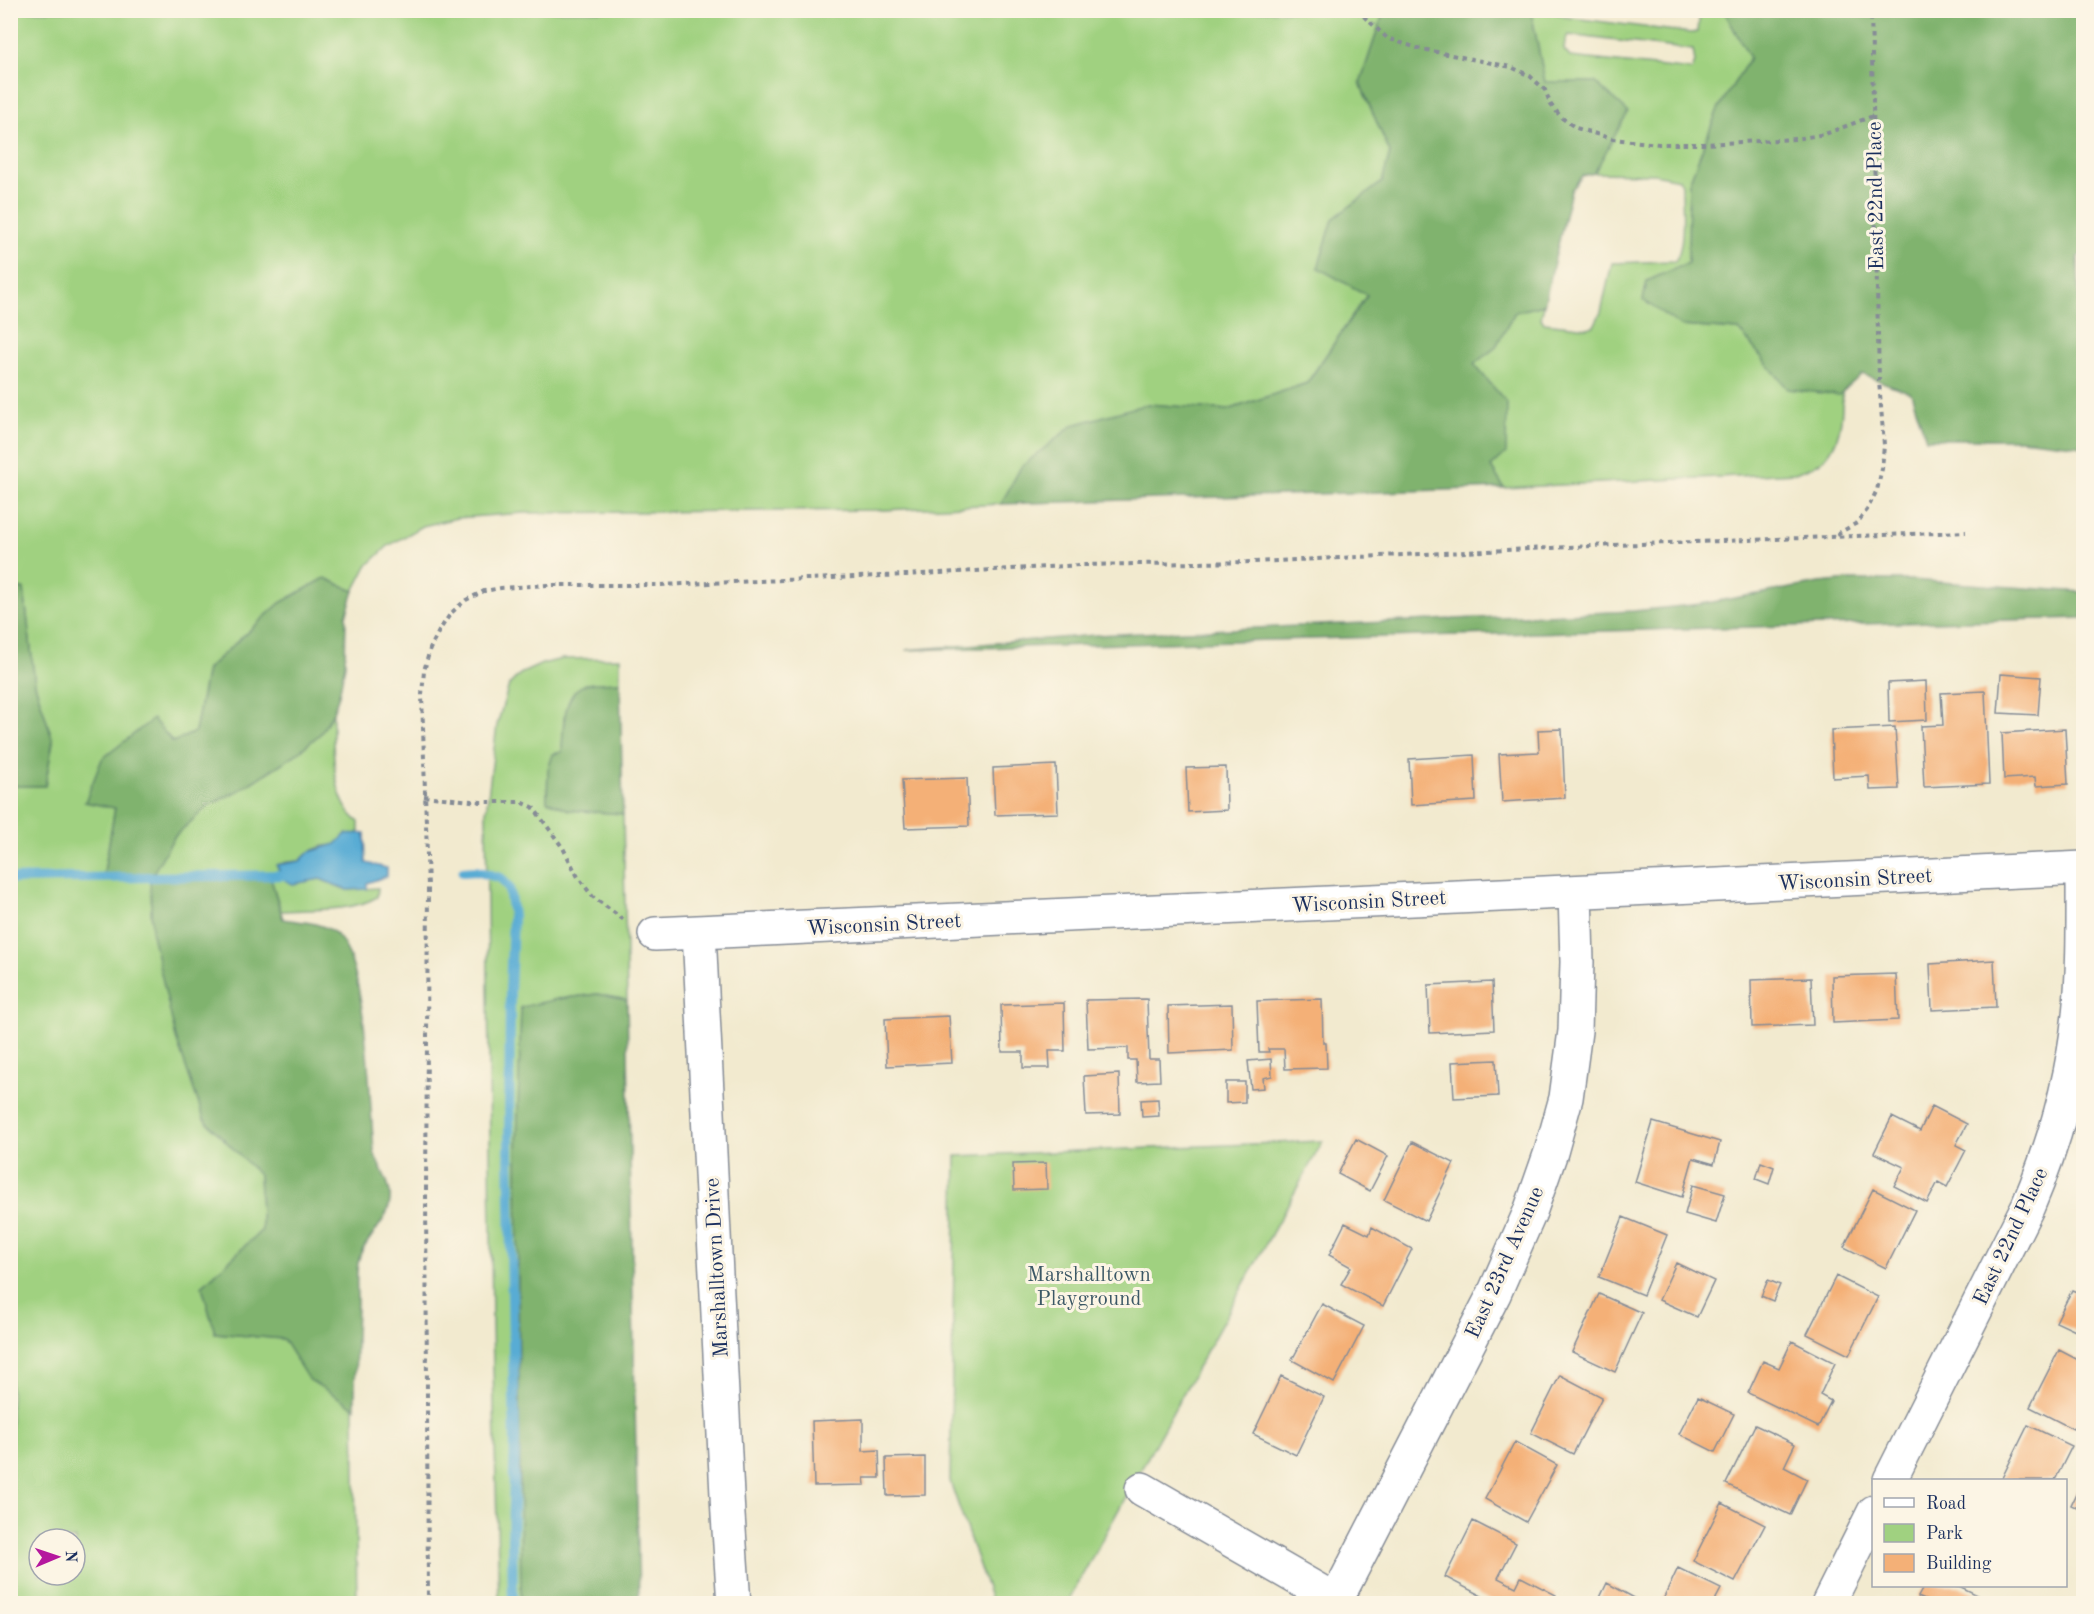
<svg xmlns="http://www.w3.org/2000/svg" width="2094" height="1614" viewBox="0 0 2094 1614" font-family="'Old Standard TT',serif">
<rect width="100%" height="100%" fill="#fcf5e5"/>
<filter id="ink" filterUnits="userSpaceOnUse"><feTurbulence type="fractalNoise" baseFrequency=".0167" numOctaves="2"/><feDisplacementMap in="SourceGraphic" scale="12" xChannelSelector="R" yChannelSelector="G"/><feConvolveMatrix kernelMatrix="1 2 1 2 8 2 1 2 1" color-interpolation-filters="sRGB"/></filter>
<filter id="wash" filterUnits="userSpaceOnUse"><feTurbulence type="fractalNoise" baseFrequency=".008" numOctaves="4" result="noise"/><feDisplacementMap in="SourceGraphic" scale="24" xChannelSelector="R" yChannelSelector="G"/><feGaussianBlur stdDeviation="1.35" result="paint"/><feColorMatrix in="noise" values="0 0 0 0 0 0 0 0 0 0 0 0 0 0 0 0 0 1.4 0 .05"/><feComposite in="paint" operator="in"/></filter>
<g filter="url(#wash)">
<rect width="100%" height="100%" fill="#f2eacf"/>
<path fill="#a0d180" stroke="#5e806f" stroke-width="1.5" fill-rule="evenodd" d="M11 11H1384L1360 83 1390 153 1383 182 1333 219 1367 295 1307 383 1228 410 1147 404 1021 467 1001 504 884 510 523 513 457 518 423 526 388 546 367 566 354 591 325 578 280 603 207 669 195 732 173 742 85 802 115 808 103 878 150 877 174 837 209 805 238 791 295 755 321 733 333 712C333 744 330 802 359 822V834H346L336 845 324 846 309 852 300 861 287 862 277 865 293 884 320 879 347 890 378 888 377 897C353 912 309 909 281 911L270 876 151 877 152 934 204 1119 259 1174 262 1230 202 1286 215 1333 283 1339 354 1407 357 1603H11V786H45L53 741 35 684 24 589 11 588ZM39 1539H75V1575H39Z
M1531 11H1551L1565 17 1691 33 1698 32 1700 11H1724L1750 58 1718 109 1689 183 1688 263 1647 281 1681 326 1739 330 1789 389 1842 391C1843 416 1841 449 1817 464 1811 468 1802 470 1795 473L1504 488 1491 467 1473 365 1495 348 1515 312 1544 305 1541 318 1544 323 1588 328 1594 326 1601 312 1612 263 1675 261C1686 247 1682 204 1682 185L1679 179 1654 174 1594 173 1627 112 1595 82 1545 83ZM1568 35 1693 50 1695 62 1692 70 1570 57 1564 50 1565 41Z
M620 658V682L585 684 564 717 562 752 548 770 547 800 569 810 623 814 627 1000 597 994 557 999 521 1008 517 1150 521 1604 499 1603 492 1325 486 812 497 725 509 685 520 674 542 664 562 659Z
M1323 1141 1067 1603H992L950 1481 956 1156Z"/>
<path fill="#80b36e" stroke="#4e7166" stroke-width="1.5" d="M1384 11H1531L1545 82H1595L1628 112 1594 173 1582 176 1571 190 1544 305 1515 312 1495 348 1474 364 1507 403 1506 453 1491 467 1504 488 1001 504 1021 467 1073 425 1147 404 1228 410 1307 383 1367 295 1318 268 1333 219 1382 182 1390 153 1360 83Z
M1724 11H2083L2084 253 2078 257 2082 446 2021 439H1926L1911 393 1862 374 1839 395 1788 389 1739 330 1681 326 1643 300 1647 281 1688 263 1689 183 1718 109 1750 58Z
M325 578 354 591 346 616 345 665 339 695 333 712 321 733 295 755 238 791 209 805 174 837 151 877 270 876 283 919C299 922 322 922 335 933 369 962 369 1104 374 1150 376 1165 389 1178 390 1193 393 1216 370 1234 361 1253 355 1267 357 1288 357 1303 356 1338 355 1373 355 1408L308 1379 283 1339 215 1333 202 1286 262 1230 259 1175 204 1119 176 1038 152 934 150 878H103L115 808 85 802 102 759 153 719 173 742 195 732 207 669 280 603Z
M1850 580H1912L2083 592V618L906 650 1096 635 1634 611 1701 604 1819 583Z
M11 588 24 589 35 684 53 741 45 786H11Z
M620 682 623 814 569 810 547 801 548 770 553 754 562 752C563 731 562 690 587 684 597 682 610 683 620 682Z
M597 994 627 1000 639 1603H521L517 1150 521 1007 558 999Z"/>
<path fill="#58acd4" stroke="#3a6e99" stroke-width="1.5" d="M365 833 366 863 387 868V876L367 883V889L348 890 320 879 293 884 286 881 276 865 300 861 309 852 336 844 346 834Z"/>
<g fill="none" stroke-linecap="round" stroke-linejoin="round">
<path stroke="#58acd4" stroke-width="10" d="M463 872 476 871 501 878 509 888 513 916 510 993 509 1155 515 1441 512 1539 513 1604
M10 879 294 875"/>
</g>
<g id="blocks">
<path fill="#f4b077" d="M2001 674 2041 677 2038 715 1998 713Z
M1926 681 1927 720 1889 722 1888 683Z
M1985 691 1989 784 1924 787 1921 726 1943 725 1941 693Z
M1895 727 1899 789 1870 790 1869 776 1833 778 1831 730Z
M1562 729 1565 798 1502 802 1499 754 1539 752 1538 730Z
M2065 729 2068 784 2036 786 2035 777 2004 779 2002 733Z
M1474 755 1476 801 1411 805 1409 759Z
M1056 765 1058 813 995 815 993 768Z
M1226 767 1227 810 1188 812 1186 768Z
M967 778 969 826 905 828 902 780Z
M1994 960 1996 1007 1932 1010 1930 964Z
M1896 974 1898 1020 1833 1023 1832 976Z
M1811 978 1813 1025 1752 1027 1751 980Z
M1492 982 1494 1030 1430 1033 1428 985Z
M1147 999 1149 1059H1159L1160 1081 1137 1082 1136 1060H1128V1048L1088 1049 1086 1000Z
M1322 999 1323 1043H1326L1327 1068 1285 1069 1284 1049H1268L1269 1052H1259L1257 1001Z
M1064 1003 1065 1051H1049L1050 1068H1023V1052H1002L1001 1005Z
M1232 1004 1233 1050 1169 1053 1168 1006Z
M949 1016 952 1063 887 1066 885 1019Z
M1271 1059 1272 1076 1263 1078 1264 1088 1251 1089 1248 1061Z
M1496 1060 1498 1096 1454 1098 1452 1062Z
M1119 1074 1120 1114 1086 1115 1084 1076Z
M1226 1082H1245V1102L1226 1103Z
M1158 1099 1159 1116 1142 1117 1141 1100Z
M1932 1106 1967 1124 1956 1145 1966 1150 1947 1187 1938 1182 1927 1203 1894 1186 1904 1167 1874 1153 1892 1117 1920 1131Z
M1653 1122 1720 1142 1714 1164 1693 1158 1682 1197 1635 1182Z
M1356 1139 1388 1156 1370 1191 1338 1174Z
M1412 1142 1454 1163 1426 1221 1384 1200Z
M1761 1162 1774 1167 1769 1184 1756 1179Z
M1046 1163 1047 1189 1014 1190 1013 1164Z
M1693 1185 1725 1194 1716 1223 1685 1214Z
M1873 1189 1915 1210 1886 1268 1844 1247Z
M1623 1217 1667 1235 1643 1295 1599 1277Z
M1345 1223 1369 1235 1372 1227 1412 1249 1383 1306 1341 1284 1351 1267 1329 1255Z
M1676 1263 1714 1281 1697 1317 1659 1300Z
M1836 1276 1878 1297 1849 1355 1807 1334Z
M1768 1280 1780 1285 1773 1301 1761 1296Z
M2072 1290 2084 1295V1335L2056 1322Z
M1599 1294 1642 1313 1615 1372 1572 1352Z
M1322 1304 1364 1326 1334 1383 1292 1360Z
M1792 1341 1835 1363 1820 1395 1831 1401 1818 1427 1748 1393 1763 1361 1779 1368Z
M2059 1350 2084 1363V1409L2073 1429 2030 1407Z
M1560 1375 1602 1397 1573 1454 1531 1433Z
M1281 1376 1324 1397 1296 1455 1253 1434Z
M1698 1397 1734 1414 1715 1452 1679 1434Z
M863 1419V1451L879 1450 880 1478H864L865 1485 814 1486 812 1421Z
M1755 1425 1795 1444 1784 1467 1807 1479 1790 1515 1726 1484Z
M2028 1425 2072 1446 2055 1480H2001Z
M1515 1442 1557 1465 1526 1522 1485 1499Z
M925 1457V1495L887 1496 886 1458Z
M2078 1490 2084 1493V1511L2071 1505Z
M1722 1503 1765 1525 1735 1582 1693 1561Z
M1473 1521 1516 1543 1498 1578 1516 1587 1521 1577 1556 1595 1552 1604H1497L1445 1577Z
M1678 1568 1721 1589 1713 1604H1661Z
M1607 1583 1640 1601 1639 1604H1597Z
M1924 1586H1959L1986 1599 1984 1604H1926L1927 1601 1918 1597Z"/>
</g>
</g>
<g filter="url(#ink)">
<use href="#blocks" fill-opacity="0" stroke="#868c96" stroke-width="1.5"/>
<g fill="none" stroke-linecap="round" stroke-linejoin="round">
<defs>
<path id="minor" d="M699 932 728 1515 734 1604
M655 934 2084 868
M1890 1480 2028 1206C2054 1145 2072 1081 2079 1015 2084 967 2083 917 2083 868
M1142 1489 1335 1600
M1334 1604 1494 1294 1530 1212 1551 1152 1566 1098 1575 1031 1577 962 1575 892
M1828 1604 1874 1512"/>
</defs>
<use href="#minor" stroke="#868c96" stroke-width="36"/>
<path stroke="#868c96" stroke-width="4" stroke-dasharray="4.5 4.5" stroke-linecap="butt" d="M1357 10 1387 38 1417 48 1511 67 1530 76 1545 90 1551 105 1562 118 1576 128 1613 139 1659 144H1705L1796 139 1825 134 1873 116
M1837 534 1857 523 1867 510 1877 490 1882 469 1884 445 1879 381 1871 10
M424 796 481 802H521L533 807 563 848 578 877 593 897 624 920
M428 1604 426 1188 428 888 422 695 424 671 430 649 439 631 451 613 466 600 484 591 501 588 547 585H660L906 575 1081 565 1254 562 1613 545 1966 532"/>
<use href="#minor" stroke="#fff" stroke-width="33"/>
</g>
</g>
<g text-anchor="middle" stroke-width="6" stroke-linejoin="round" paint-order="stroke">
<g font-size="21" fill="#1b2f5e" stroke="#fcf5e5">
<text transform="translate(1875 196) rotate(-91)" y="7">East 22nd Place</text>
<text transform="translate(1855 879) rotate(-3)" y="7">Wisconsin Street</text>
<text transform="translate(1369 901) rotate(-3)" y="7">Wisconsin Street</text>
<text transform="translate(884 924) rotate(-3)" y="7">Wisconsin Street</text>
<text transform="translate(2010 1236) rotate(-65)" y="7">East 22nd Place</text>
<text transform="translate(1504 1262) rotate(-66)" y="7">East 23rd Avenue</text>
<text transform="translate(716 1268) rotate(-93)" y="7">Marshalltown Drive</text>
</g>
<g font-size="21" fill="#3c5866" stroke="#fcf5e5">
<text x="1089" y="1281">Marshalltown<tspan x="1089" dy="24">Playground</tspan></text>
</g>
</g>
<rect width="2094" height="1614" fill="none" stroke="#fcf5e5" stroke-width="36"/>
<rect x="1872" y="1479" width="195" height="108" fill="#fcf5e5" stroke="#a2a6af" stroke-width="1.5"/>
<rect x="1884" y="1498" width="30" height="9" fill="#ffffff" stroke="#a2a6af" stroke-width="1.5"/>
<text x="1926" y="1509" font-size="18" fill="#1b2f5e">Road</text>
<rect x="1884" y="1524" width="30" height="18" fill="#a0d180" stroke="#a2a6af" stroke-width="1.5"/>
<text x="1926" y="1539" font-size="18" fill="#1b2f5e">Park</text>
<rect x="1884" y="1554" width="30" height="18" fill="#f4b077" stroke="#a2a6af" stroke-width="1.5"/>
<text x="1926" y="1569" font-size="18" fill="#1b2f5e">Building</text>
<g transform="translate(57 1557) rotate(88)"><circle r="28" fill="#fcf5e5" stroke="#a2a6af" stroke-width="1.5"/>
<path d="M0-4.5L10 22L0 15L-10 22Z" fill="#b5179e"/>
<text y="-9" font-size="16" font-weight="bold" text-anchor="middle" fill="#1b2f5e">N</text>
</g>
</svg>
